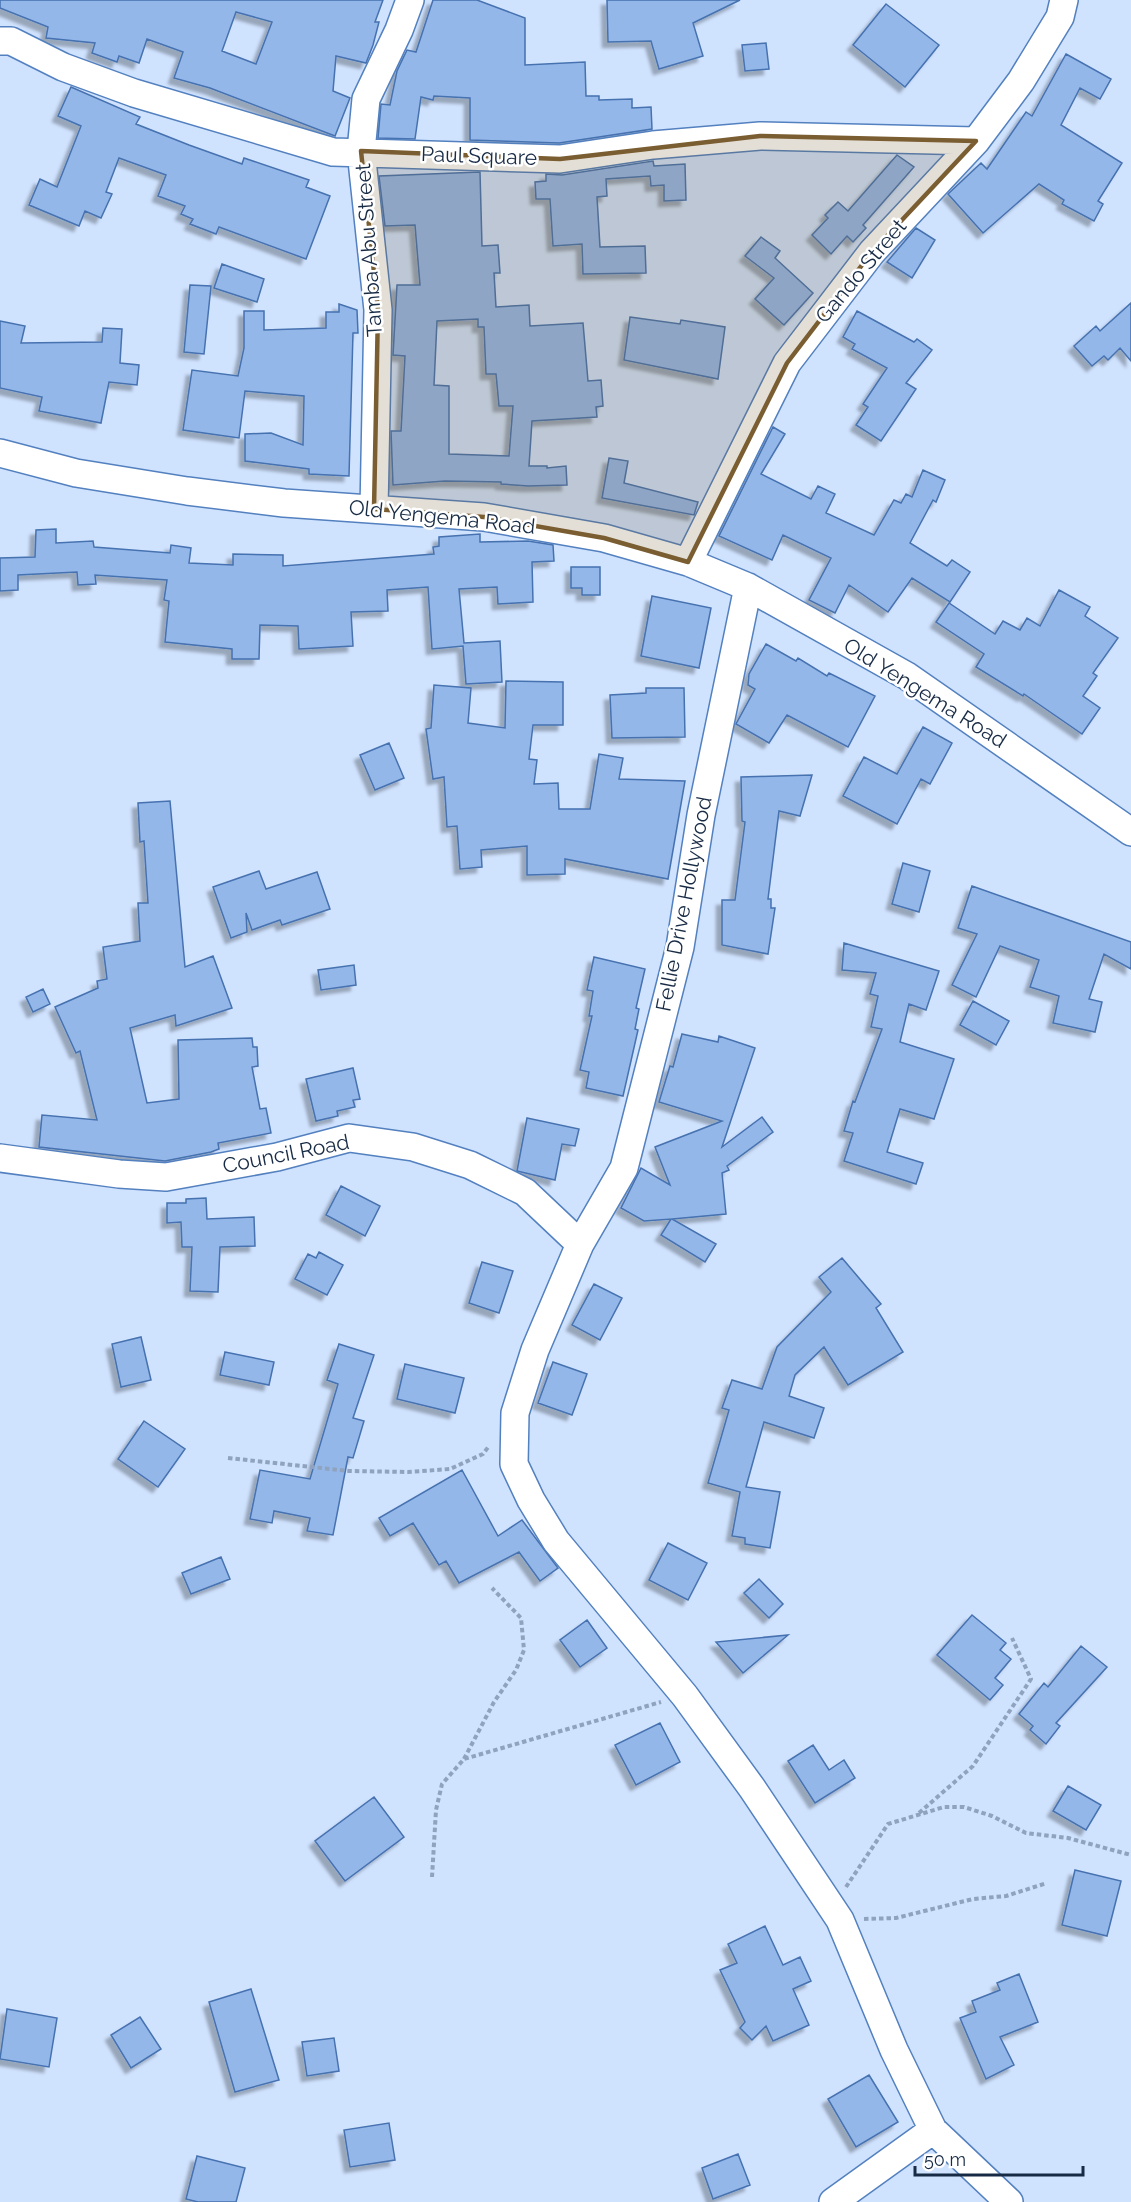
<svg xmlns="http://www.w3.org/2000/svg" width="1131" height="2202" viewBox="0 0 1131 2202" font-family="Raleway,sans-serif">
<defs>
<filter id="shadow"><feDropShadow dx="-5.5" dy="5.5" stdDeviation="1.5" flood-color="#0004"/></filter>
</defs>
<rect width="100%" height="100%" fill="#cfe2fe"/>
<path fill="#94b7ea" stroke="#4672b0" stroke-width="1.5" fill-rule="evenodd" filter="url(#shadow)" d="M0 0H383L375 22H379L373 45 366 63 336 56 333 91 350 98 335 136 210 88 174 78 183 52 147 39 139 63 119 56 117 62 92 53 95 43 46 38 48 27 0 8ZM236 12 272 22 256 64 222 51Z
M433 0H477L525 18V65L585 62 586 96H599V100L632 99V108L651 107 652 129 559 143 470 140V98L434 96 433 100 421 97 415 139 378 138 381 104 390 105 397 71 407 50 416 52Z
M607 0H740L693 23 703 56 659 69 651 41 608 42Z
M886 4 939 45 905 87 853 45Z
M766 43 769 69 745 71 742 45Z
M1066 54 1111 79 1100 99 1080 88 1061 125 1122 163 1098 201 1103 204 1094 221 1062 204 1064 200 1039 184 983 233 948 194 981 163 987 169 1026 112 1032 116Z
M71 87 140 117 136 124 189 145 242 164 244 158 309 180 306 187 330 196 306 259 219 227 216 234 190 224 193 219 181 214 185 206 158 196 166 175 119 158 106 192 112 194 101 218 85 211 79 226 29 205 40 179 57 187 81 126 58 116Z
M897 155 914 167 863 225 866 228 853 242 847 236 831 254 812 235 828 218 825 215 838 202 848 211Z
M653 161 654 166 685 164 686 200 664 201V185L651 186 650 176 606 179 607 196 597 197 600 247 645 246 646 273 583 274 582 244 553 246 550 199H536L535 182 546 181V174L562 175Z
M480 172 482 246 498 245 500 273H494L496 307 529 305 530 326 583 323 588 381 601 380 603 406 596 407 597 417 532 421 529 466H547V468L566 466 567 485 528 486 501 484V482L445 481 393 485 391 431H401L405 356 393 355 397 285H420L415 225 385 226 379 176ZM478 319V327H484L486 374H496L499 406H513L509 456 449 454V386L434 385 437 321Z
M916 228 935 240 912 278 887 262Z
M761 237 780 251 775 258 813 293 784 325 755 299 774 278 745 256Z
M222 264 264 279 257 302 214 288Z
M190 285 211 286 204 354 184 352Z
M1131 303V361L1120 348 1108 360 1104 356 1092 366 1074 346 1096 326 1100 331Z
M339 304 357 310 358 333H353L349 476 309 474V469L245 461V434L271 433 303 445 304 396 245 391 239 438 183 430 192 370 238 376 244 348V311H264V330L326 328V312H339Z
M857 311 914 342 917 339 932 350 906 383 916 389 881 441 856 425 868 407 863 404 887 368 852 349 855 344 843 337Z
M630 317 680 324 681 320 725 327 718 379 624 360Z
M0 321 25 326 21 343 102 342 103 328 122 329 120 363 139 365 137 385 109 382 101 423 39 411 42 397 0 388Z
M773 427 785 434 761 474 811 499 818 486 835 494 826 513 874 535 894 500 901 503 906 494 912 497 923 470 945 480 936 502 933 500 910 543 947 566 952 560 970 572 950 602 912 578 888 612 849 585 835 613 809 600 831 558 783 535 772 560 719 536Z
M609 458 628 461 624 483 698 502 694 515 602 498Z
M56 529V543L93 541 94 547 170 553 171 545 191 548 189 563 233 565V554L283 555V566L434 554 433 547 439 546V537L480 534V542L528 541 553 545 554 561 532 562 533 602 498 604 497 587 459 589 464 643 500 641 502 682 466 684 463 646 432 649 428 587 387 590 388 611 351 612 353 646 299 649 298 626 260 625 259 659H232V649L165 642 169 601 164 600 167 580 95 575 96 584 78 585 77 572 18 575V590L0 591V558L35 557 36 530Z
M571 567H600V595H582V588H571Z
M1059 590 1090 607 1085 616 1118 638 1093 673 1097 676 1083 696 1100 708 1082 734 1024 694 1023 696 976 667 984 654 936 622 949 603 995 634 1003 621 1020 630 1027 618 1040 626Z
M652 596 711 608 699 668 641 656Z
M766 644 796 661 798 658 827 676 829 673 875 696 848 747 787 715 769 743 736 724 755 689 748 685 749 674Z
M506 681 563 682V725H533L529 759 537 760 534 784 558 783 559 809H590L599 754 623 758 619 779 685 781 668 879 565 859V874L527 875V846L481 850 482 867 460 869 457 826 447 827 444 777 433 779 426 729 431 728 434 685 471 688 468 723 505 728Z
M646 688H684L685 737 612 738 610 695 646 693Z
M923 727 952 743 930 784 921 779 897 824 843 796 864 757 897 774Z
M389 743 404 778 375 790 360 755Z
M812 775 800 816 779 811 768 899H771V908H775L768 954 722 945V900H735L745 822 742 821 741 777Z
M170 801 185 967 213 956 232 1008 176 1026 175 1015 130 1028 147 1103 179 1099 178 1040 252 1038 253 1047H257L258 1066 252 1067 260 1109 266 1108 271 1133 218 1143 219 1149 211 1152 165 1161 39 1147 42 1115 97 1120 80 1051 76 1053 55 1007 98 988 97 981 107 979 103 947 140 941 138 903H148L144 841 140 842 138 803Z
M903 863 930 871 919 912 892 904Z
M259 871 266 889 317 872 330 909 282 925 280 920 252 930 246 913 247 932 231 938 213 887Z
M972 886 1131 942V969L1104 954 1089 999 1102 1002 1095 1032 1053 1023 1059 996 1030 987 1039 960 1000 946 976 997 952 985 977 934 958 928Z
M844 943 939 971 926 1010 909 1004 900 1042 954 1059 934 1119 900 1109 887 1152 923 1163 916 1184 844 1161 853 1133 844 1131 853 1101 855 1102 882 1029 871 1027 878 996 870 994 876 973 842 970Z
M594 957 645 969 636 1008 639 1009 635 1029 638 1030 623 1096 586 1088 589 1072 580 1070 592 1016H589L593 991 587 990Z
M354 965 356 985 321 990 318 970Z
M43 989 50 1004 33 1012 26 997Z
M973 1001 1009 1021 996 1045 960 1025Z
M682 1034 718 1042 719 1036 755 1048 722 1147 762 1117 773 1132 727 1166 729 1170 722 1173 726 1214 672 1219 716 1244 705 1262 661 1235 671 1219 644 1221 621 1208 641 1168 670 1185 655 1147 722 1121 659 1102 670 1066 673 1067Z
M353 1068 360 1099 353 1100 355 1107 337 1111 338 1116 316 1121 306 1079Z
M527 1118 579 1129 575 1146 562 1144 555 1180 517 1171Z
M341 1186 380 1206 365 1236 326 1215Z
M206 1198 207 1219 254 1217 255 1246 220 1247 218 1292 190 1291 192 1247H182L181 1222 167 1223V1203H186V1199Z
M319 1252 343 1265 327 1295 295 1279 308 1254 316 1258Z
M842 1258 881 1304 876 1308 903 1352 848 1385 824 1347 795 1375 789 1396 824 1408 814 1438 764 1422 746 1487 780 1492 770 1548 745 1544V1538L732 1536 740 1492 708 1483 729 1410 722 1408 732 1380 762 1389 777 1347 831 1292 819 1277Z
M482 1262 513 1271 499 1313 469 1303Z
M594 1284 622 1298 600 1340 572 1325Z
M141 1337 151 1380 121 1387 112 1344Z
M339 1344 374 1355 353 1418 364 1421 353 1458 348 1457 333 1535 307 1531 310 1518 274 1511 272 1523 250 1519 260 1470 310 1479 338 1384 327 1380Z
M225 1352 274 1362 269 1385 220 1375Z
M553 1362 587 1374 572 1415 538 1403Z
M405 1364 464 1378 455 1413 397 1399Z
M144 1421 185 1449 158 1487 118 1459Z
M462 1470 498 1536 522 1520 558 1568 540 1581 519 1552 459 1583 446 1561 439 1565 413 1523 390 1536 379 1518Z
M668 1543 707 1563 688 1600 649 1580Z
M221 1557 230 1579 191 1594 182 1573Z
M759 1579 783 1604 769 1618 744 1593Z
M972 1615 1006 1643 1000 1650 1011 1659 995 1678 1003 1685 990 1700 937 1655Z
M587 1620 607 1648 580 1667 560 1640Z
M788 1635 743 1673 716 1642Z
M1081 1646 1107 1667 1056 1723 1060 1726 1046 1744 1030 1730 1033 1726 1019 1714 1044 1683 1048 1687Z
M660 1723 680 1762 636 1785 615 1745Z
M813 1745 829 1770 844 1760 855 1778 815 1803 788 1761Z
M1068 1786 1101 1805 1086 1830 1053 1811Z
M374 1797 404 1837 345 1881 315 1841Z
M1075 1870 1121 1881 1107 1936 1062 1925Z
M765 1926 783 1965 800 1957 811 1981 793 1989 809 2025 773 2041 766 2026 752 2040 740 2028 745 2022 720 1970 737 1963 728 1944Z
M1019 1974 1038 2022 1000 2037 1014 2065 986 2079 960 2018 976 2012 972 2001 1000 1990 997 1983Z
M251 1989 279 2080 235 2092 209 2002Z
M7 2009 57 2018 49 2067 0 2059Z
M140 2017 161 2049 131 2068 111 2035Z
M334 2038 339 2071 307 2076 302 2042Z
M869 2075 898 2122 856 2147 828 2099Z
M389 2123 395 2160 350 2167 344 2130Z
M738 2154 750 2185 713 2199 702 2168Z
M197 2156 245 2168 236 2202H198L186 2199Z"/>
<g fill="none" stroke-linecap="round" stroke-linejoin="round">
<defs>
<path id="minor" d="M0 41H11L63 67 134 93 333 152 560 159 653 145 760 136 976 141
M0 453 76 473 187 491 284 503 484 517 604 538 688 562 748 587 907 676 1131 832
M374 509 378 310 361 151 366 99 399 30 410 0
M688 562 787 363 872 252 976 141 1021 81 1060 17 1064 0
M748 587 701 815 680 947 624 1168 580 1244 535 1350 515 1413 514 1464 531 1500 556 1541 685 1696 752 1788 840 1920 894 2050 933 2130 1009 2202
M0 1158 119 1174 166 1177 277 1157 349 1138 413 1147 470 1165 525 1192 580 1244
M833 2202 933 2130"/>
</defs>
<use href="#minor" stroke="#5380bf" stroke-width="30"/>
<path stroke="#90a3be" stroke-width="4" stroke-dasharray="4.5 3" stroke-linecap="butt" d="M228 1458 349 1471 408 1472 450 1469 483 1454 489 1446
M464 1759 494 1702 516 1670 524 1650 521 1618 492 1588
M919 1813 973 1766 1031 1679 1012 1638
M432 1877 436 1810 442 1784 464 1759 661 1702
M846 1887 888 1824 944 1807H964L992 1816 1026 1833 1068 1838 1131 1855
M864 1919 896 1918 973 1899 1006 1896 1047 1883"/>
<use href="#minor" stroke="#fff" stroke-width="27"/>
</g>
<path fill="#7a5d31" fill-opacity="0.2" stroke="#7a5d31" stroke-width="4.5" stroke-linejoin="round" d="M760 136 976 141 872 252 787 363 688 562 604 538 484 517 374 509 378 310 361 151 560 159Z"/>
<g text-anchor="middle" stroke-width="5" stroke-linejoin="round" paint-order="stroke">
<g font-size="21" fill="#182b45" stroke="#fff">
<text transform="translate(479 156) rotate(2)" y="7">Paul Square</text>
<text transform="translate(369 250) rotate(-94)" y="7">Tamba Abu Street</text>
<text transform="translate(861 271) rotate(-50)" y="7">Gando Street</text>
<text transform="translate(442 517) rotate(6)" y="7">Old Yengema Road</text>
<text transform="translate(925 693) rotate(32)" y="7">Old Yengema Road</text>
<text transform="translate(684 904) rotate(-79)" y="7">Fellie Drive Hollywood</text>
<text transform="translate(286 1154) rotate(-11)" y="7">Council Road</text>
</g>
</g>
<path d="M915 2166v9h168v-9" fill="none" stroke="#182b45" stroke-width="3"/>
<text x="924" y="2166" font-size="18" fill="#182b45" stroke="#ffffff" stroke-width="4.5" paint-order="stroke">50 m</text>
</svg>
